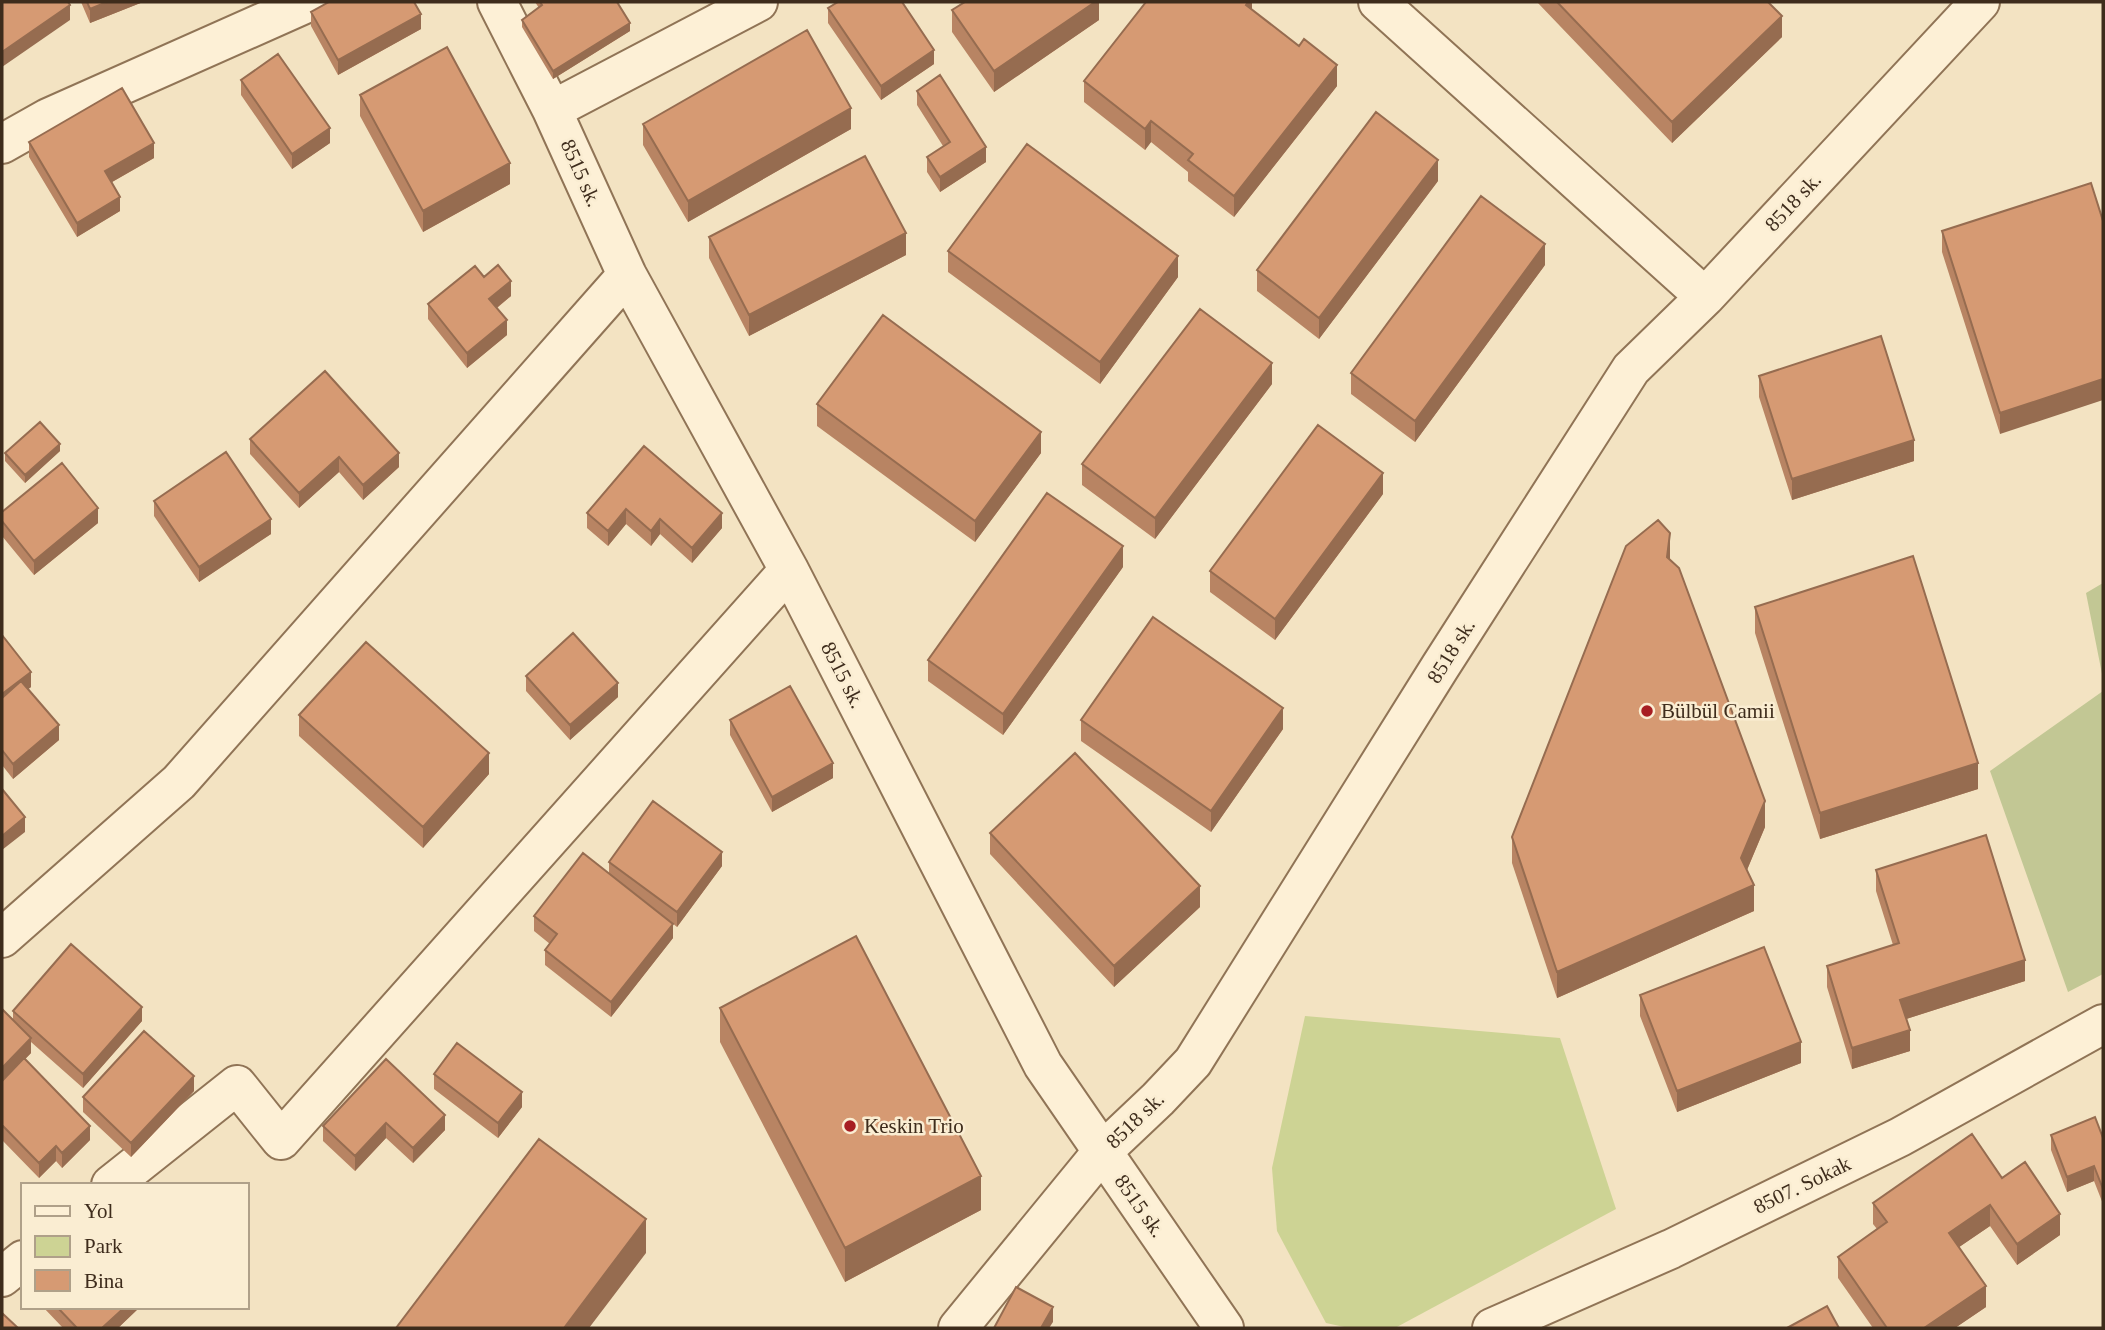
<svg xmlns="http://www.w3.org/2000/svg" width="2105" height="1330" viewBox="0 0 2105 1330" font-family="'Times New Roman',serif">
<rect width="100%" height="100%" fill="#f3e3c2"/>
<path fill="#cdd394" d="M1305 1016 1560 1038 1616 1209 1395 1328H1349L1326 1323 1277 1231 1272 1168Z"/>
<path fill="#c2c794" d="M2103 583V679L2086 593Z
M2103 691V974L2068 992 1990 771Z"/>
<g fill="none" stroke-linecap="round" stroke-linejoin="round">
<defs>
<path id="minor" d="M497 2 552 110 627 275 789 570 1043 1065 1224 1328
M1378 2 1705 297
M552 110 758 2
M2 144 48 118 309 2
M2 938 179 782 627 275
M111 1185 237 1085 281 1140 789 570
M2 1277 23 1260
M958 1328 1102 1152 1158 1099 1193 1062 1440 667 1631 369 1705 297 1980 2
M1492 1328 1671 1249 1900 1137 2103 1024"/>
</defs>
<use href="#minor" stroke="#907456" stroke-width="42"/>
<use href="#minor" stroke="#fdf0d6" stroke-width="38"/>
</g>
<path fill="#b88463" d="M81 2H143L90 23Z
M535 2H617L630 31 553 79 522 27V20L539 8Z
M1099 2V20L994 92 952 32V10Z
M1252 2V10L1337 86 1234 217 1188 181V172L1151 142 1145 150 1084 102V81Z
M1537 2H1768L1782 37 1672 143Z
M828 8 934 64 881 100 828 23Z
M311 12 421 29 338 75 311 26Z
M241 80 330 143 292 169 241 95Z
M917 91 986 162 940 192 927 172V157L943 146 917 105Z
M360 95 510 184 423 232 360 116Z
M643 124 851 129 688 222 643 145Z
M29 142 154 158 112 182 120 211 77 237 29 157Z
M1438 181 1319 339 1257 291V270Z
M2103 221 2000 434 1942 252V231Z
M709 237 906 255 749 336 709 258Z
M948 251 1178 277 1100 384 948 272Z
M1545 265 1415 442 1351 394V373Z
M484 277 511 296 497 308 507 335 467 368 428 319V304Z
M1759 376 1914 461 1792 500 1759 397Z
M1272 384 1155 539 1082 485V464Z
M817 404 1041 453 975 542 817 426Z
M250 439 399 467 363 500 339 472 299 508 250 454Z
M644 446 722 528 692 563 660 534 651 546 626 524 608 546 587 528V513Z
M60 451 25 483 5 461V453Z
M1383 494 1275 640 1210 592V571Z
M154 501 271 534 199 582 154 516Z
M2 512 98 523 34 575 2 536Z
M1670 560 1765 827 1747 870 1754 911 1557 998 1512 863V837Z
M1123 567 1003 735 928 681V660Z
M1755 607 1978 789 1820 839 1755 633Z
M2 635 31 687 28 689 59 740 13 779 2 765Z
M526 676 618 697 570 740 526 691Z
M299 715 489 774 423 848 299 736Z
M730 720 833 778 772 812 730 735Z
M1081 720 1283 729 1211 832 1081 741Z
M990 833 1200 907 1114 987 990 854Z
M609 862 722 866 677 927 671 922 673 938 611 1017 545 965V950L550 944 534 931V916L609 873Z
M1876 870 2025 981 1906 1019 1910 1051 1852 1069 1827 987V966L1893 945 1876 891Z
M1640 995 1801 1063 1677 1112 1640 1016Z
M720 1008 981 1210 845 1282 720 1042Z
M2 1009 13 1019V1011L142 1021 83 1088 31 1042V1053L25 1059 90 1140 62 1168 56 1161 39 1178 2 1140Z
M386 1059 445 1130 413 1163 386 1138 355 1171 323 1141V1126Z
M434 1074 522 1107 498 1138 434 1089Z
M194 1091 131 1157 83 1112V1097Z
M2051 1135 2103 1138V1204L2094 1181 2067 1192 2051 1150Z
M2002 1178 2060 1235 2017 1265 1990 1226 1959 1247 1986 1307 1955 1328H1873L1838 1278V1257L1877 1229 1873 1224V1203Z
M43 1307H140L118 1328H63Z"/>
<path fill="#966c50" d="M107 2H143L90 23V9Z
M1095 2H1099V20L994 92V71Z
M1248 2H1252V18L1246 5Z
M70 5V20L2 67V52Z
M421 14V29L338 75V60Z
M1782 16V37L1672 143V122Z
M630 23V31L553 79V71Z
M934 50V64L881 100V86Z
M1337 65V86L1234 217V196Z
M851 108V129L688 222V201Z
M1151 121V142L1145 150V129Z
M330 128V143L292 169V154Z
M154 143V158L105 186V171Z
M986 147V162L940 192V177Z
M1438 160V181L1319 339V318Z
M510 163V184L423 232V211Z
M120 197V211L77 237V223Z
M906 233V255L749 336V315Z
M1545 244V265L1415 442V421Z
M1178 256V277L1100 384V362Z
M511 281V296L489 314V299Z
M507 320V335L467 368V353Z
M1272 363V384L1155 539V518Z
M2103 379V400L2000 434V413Z
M1041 432V453L975 542V521Z
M1914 440V461L1792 500V479Z
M60 444V451L25 483V475Z
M399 453V467L363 500V485Z
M339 457V472L299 508V493Z
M1383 473V494L1275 640V619Z
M98 508V523L34 575V561Z
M626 509V524L608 546V531Z
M722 513V528L692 563V548Z
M271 519V534L199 582V567Z
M660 519V534L651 546V531Z
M1670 533V560L1667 557Z
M1123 546V567L1003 735V714Z
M31 672V687L2 709V694Z
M618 683V697L570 740V725Z
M1283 708V729L1211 832V811Z
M59 725V740L13 779V764Z
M489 753V774L423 848V827Z
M833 763V778L772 812V797Z
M1978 763V789L1820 839V813Z
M1765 801V827L1741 884V858Z
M25 817V832L2 850V836Z
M722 852V866L677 927V912Z
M1754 885V911L1557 998V972Z
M1200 886V907L1114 987V966Z
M673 924V938L611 1017V1002Z
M2025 960V981L1900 1021V1000Z
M142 1007V1021L83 1088V1074Z
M1910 1030V1051L1852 1069V1048Z
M31 1038V1053L2 1083V1068Z
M1801 1042V1063L1677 1112V1091Z
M194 1076V1091L131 1157V1143Z
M522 1092V1107L498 1138V1123Z
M445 1115V1130L413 1163V1148Z
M386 1123V1138L355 1171V1156Z
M90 1126V1140L62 1168V1153Z
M56 1146V1161L39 1178V1163Z
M2094 1166V1181L2067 1192V1177Z
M981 1176V1210L845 1282V1248Z
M1990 1205V1226L1949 1254V1233Z
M2060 1214V1235L2017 1265V1244Z
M646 1219V1253L589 1328H564Z
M1986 1286V1307L1955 1328H1924Z
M125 1307H140L118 1328H102Z
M1053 1307V1322L1049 1328H1041Z"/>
<path fill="#d69a73" stroke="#966c50" stroke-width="2" d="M2 2H68L70 5 2 52Z
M87 2H107L90 9Z
M329 2H414L421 14 338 60 311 12Z
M540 2H617L630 23 553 71 522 20 542 5Z
M838 2H902L934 50 881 86 828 8Z
M965 2H1095L994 71 952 10Z
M1146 2H1248L1246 5 1299 46 1304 39 1337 65 1234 196 1188 160 1193 154 1151 121 1145 129 1084 81Z
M1557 2H1768L1782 16 1672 122Z
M807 30 851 108 688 201 643 124Z
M447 47 510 163 423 211 360 95Z
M278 54 330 128 292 154 241 80Z
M940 75 986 147 940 177 927 157 950 142 917 91Z
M122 88 154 143 105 171 120 197 77 223 29 142Z
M1376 112 1438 160 1319 318 1257 270Z
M1027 144 1178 256 1100 362 948 251Z
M865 156 906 233 749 315 709 237Z
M2091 183 2103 221V379L2000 413 1942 231Z
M1481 196 1545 244 1415 421 1351 373Z
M498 265 511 281 489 299 507 320 467 353 428 304 475 266 484 277Z
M1200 309 1272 363 1155 518 1082 464Z
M883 315 1041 432 975 521 817 404Z
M1881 336 1914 440 1792 479 1759 376Z
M325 371 399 453 363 485 339 457 299 493 250 439Z
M40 422 60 444 25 475 5 453Z
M1318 425 1383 473 1275 619 1210 571Z
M644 446 722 513 692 548 660 519 651 531 626 509 608 531 587 513Z
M226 452 271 519 199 567 154 501Z
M62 463 98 508 34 561 2 521V512Z
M1047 493 1123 546 1003 714 928 660Z
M1658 520 1670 533 1667 557 1679 568 1765 801 1741 858 1754 885 1557 972 1512 837 1626 546Z
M1913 556 1978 763 1820 813 1755 607Z
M1153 617 1283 708 1211 811 1081 720Z
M573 633 618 683 570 725 526 676Z
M2 635 31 672 2 694Z
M366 642 489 753 423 827 299 715Z
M21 681 59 725 13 764 2 750V698Z
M790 686 833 763 772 797 730 720Z
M1075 753 1200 886 1114 966 990 833Z
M2 789 25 817 2 836Z
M653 801 722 852 677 912 609 862Z
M1986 835 2025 960 1900 1000 1910 1030 1852 1048 1827 966 1899 943 1876 870Z
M583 853 673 924 611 1002 545 950 557 934 534 916Z
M856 936 981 1176 845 1248 720 1008Z
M71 944 142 1007 83 1074 13 1011Z
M1764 947 1801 1042 1677 1091 1640 995Z
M2 1009 31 1038 2 1068Z
M144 1031 194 1076 131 1143 83 1097Z
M457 1043 522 1092 498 1123 434 1074Z
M24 1058 90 1126 62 1153 56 1146 39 1163 2 1125V1081Z
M386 1059 445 1115 413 1148 386 1123 355 1156 323 1126Z
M2095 1117 2103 1138V1189L2094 1166 2067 1177 2051 1135Z
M1972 1134 2002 1178 2025 1162 2060 1214 2017 1244 1990 1205 1949 1233 1986 1286 1924 1328H1887L1838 1257 1887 1222 1873 1203Z
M539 1139 646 1219 564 1328H396Z
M1016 1287 1053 1307 1041 1328H994Z
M1827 1306 1839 1328H1787Z
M57 1307H125L102 1328H77Z
M2 1313 18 1328H2Z"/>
<g fill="#a71e22" stroke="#faedd2" stroke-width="2.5">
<circle cx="1647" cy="711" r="7"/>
<circle cx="850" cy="1126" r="7"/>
</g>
<g text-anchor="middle" stroke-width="5" stroke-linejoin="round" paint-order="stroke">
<g font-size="21" fill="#3e2c1c" stroke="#faedd2">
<text transform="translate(581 173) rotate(66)" y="7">8515 sk.</text>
<text transform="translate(1793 202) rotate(-47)" y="7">8518 sk.</text>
<text transform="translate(1451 651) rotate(-58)" y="7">8518 sk.</text>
<text transform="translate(843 675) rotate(63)" y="7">8515 sk.</text>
<text transform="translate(1135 1120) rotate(-44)" y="7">8518 sk.</text>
<text transform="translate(1802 1185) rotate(-26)" y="7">8507. Sokak</text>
<text transform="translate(1140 1206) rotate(55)" y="7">8515 sk.</text>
</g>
<g font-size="21" fill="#3e2c1c" stroke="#faedd2" text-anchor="start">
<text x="1661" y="718">Bülbül Camii</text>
<text x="864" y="1133">Keskin Trio</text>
</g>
</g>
<rect width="2105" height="1330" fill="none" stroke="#3e2c1c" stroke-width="7"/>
<rect x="21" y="1183" width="228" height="126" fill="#faedd2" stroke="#afa089" stroke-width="2"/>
<rect x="35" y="1206" width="35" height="10" fill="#fdf0d6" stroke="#afa089" stroke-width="2"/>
<text x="84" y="1218" font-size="21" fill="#3e2c1c">Yol</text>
<rect x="35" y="1236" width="35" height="21" fill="#cdd394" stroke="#afa089" stroke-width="2"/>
<text x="84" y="1253" font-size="21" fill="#3e2c1c">Park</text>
<rect x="35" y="1270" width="35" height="21" fill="#d69a73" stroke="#afa089" stroke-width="2"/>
<text x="84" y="1288" font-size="21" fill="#3e2c1c">Bina</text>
</svg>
